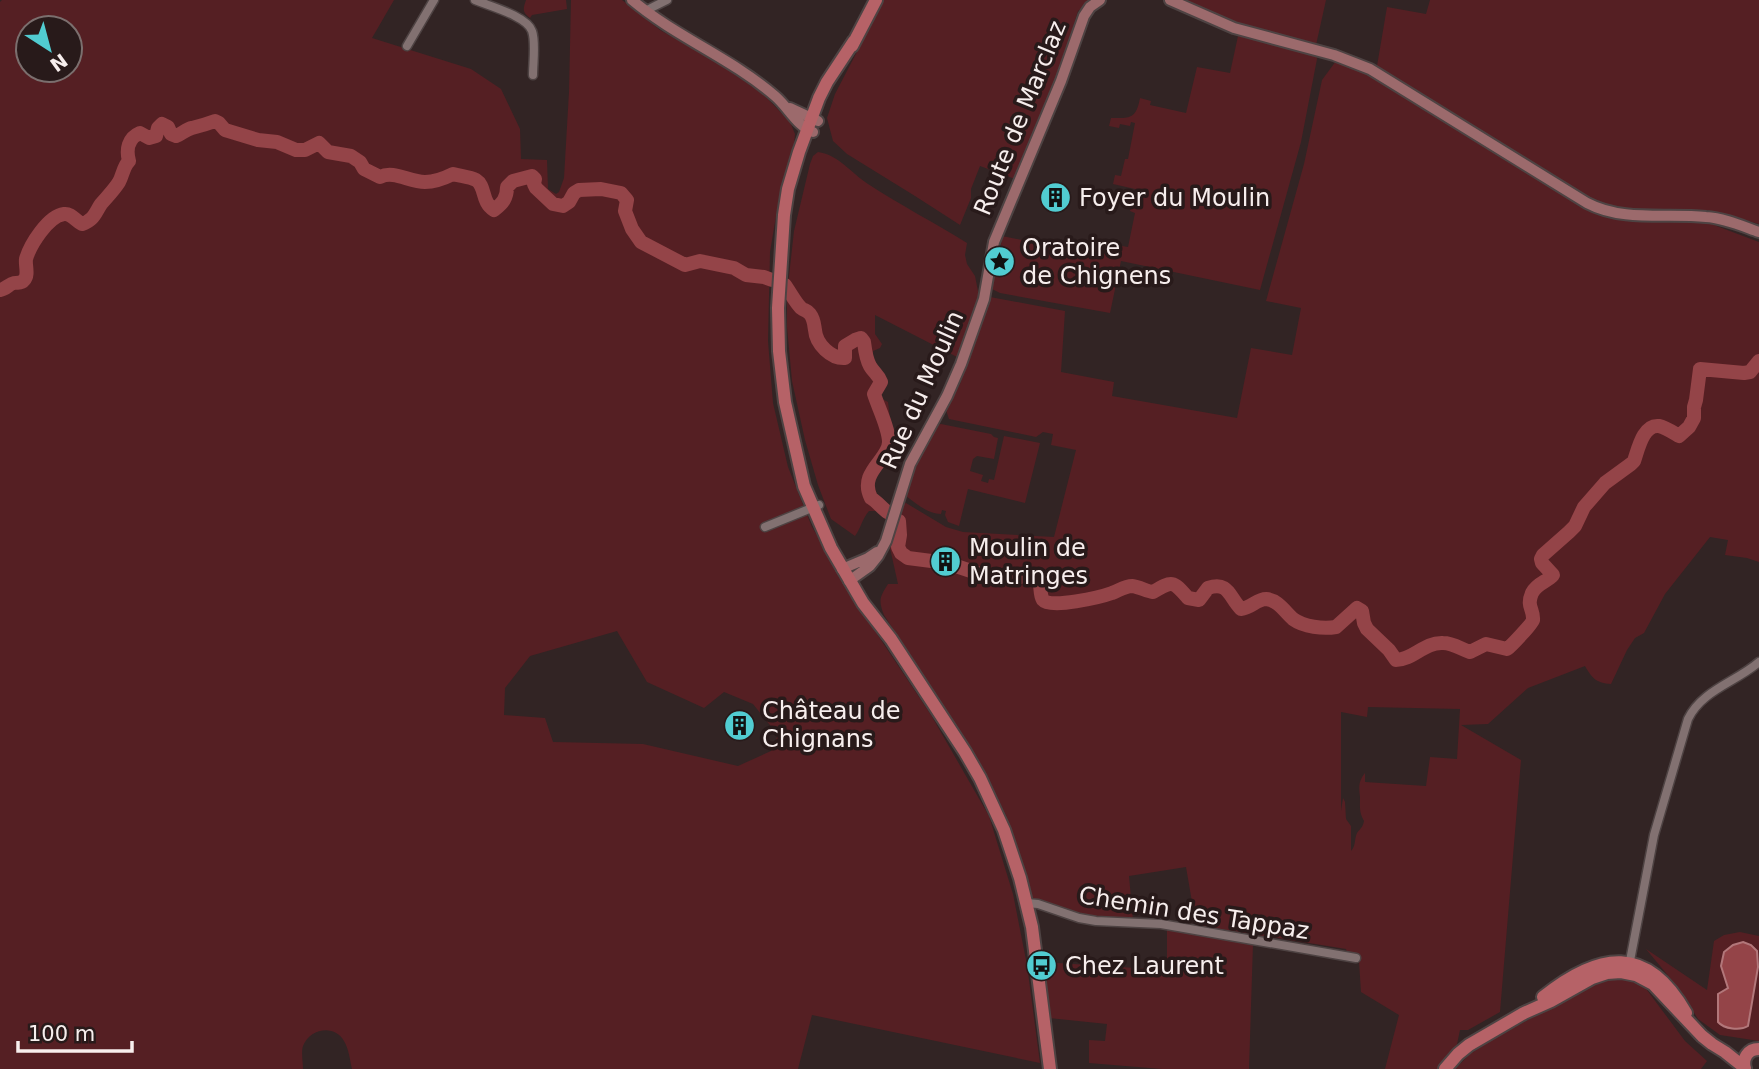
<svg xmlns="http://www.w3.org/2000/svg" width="1759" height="1069" viewBox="0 0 1759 1069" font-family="'DejaVu Sans',sans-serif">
<rect width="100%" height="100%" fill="#322424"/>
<path fill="#551f23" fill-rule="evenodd" d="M2 0H394L372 38 471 69 501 89 520 129 521 159 547 160 548 189 556 194 559 192 564 178 569 92 571 0H622L660 30 720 64 764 95 790 122 795 134 794 145 778 204 770 252 768 341 773 403 788 467 812 527 871 625 931 715 989 816 1013 894 1027 965 1040 1063 812 1015 798 1069H352C350 1061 349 1049 344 1041 335 1024 310 1028 303 1046 301 1052 303 1062 303 1069H0V2ZM28 28H70V70H28ZM617 631 647 682 704 708 724 692 753 704 778 735 771 751 738 766 643 744 553 742 545 718 504 715 505 688 530 656Z
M526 0H566L567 9 532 15 530 18C522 12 523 9 526 0Z
M884 0H1093L1078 11 1056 81 1015 179 980 166 971 189V198L960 225 915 196 847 154 833 141 827 118 835 94Z
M1179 0H1326L1316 45 1229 23Z
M1430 0H1759V224L1707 210 1706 222 1759 242V562L1747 558 1725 555 1728 540 1710 537 1665 594 1644 633 1635 638 1627 650 1611 684C1596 683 1592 678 1585 666L1528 688 1488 724 1461 725 1521 760 1500 1012 1468 1030H1460L1456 1049 1437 1069H1385L1399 1015 1361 992 1359 961 1349 960 1346 949 1196 925 1186 867 1129 876 1133 920C1096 919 1067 910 1032 898L1006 815 987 777 966 741 884 615C878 600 880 597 888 584H898L890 548 902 504 906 503 946 527 963 532 1054 537 1076 450 1051 445 1053 434 1043 432 1036 437 949 419 946 410 960 384 990 297 1065 311 1061 372 1114 382 1112 396 1237 418 1251 348 1292 355 1301 308 1266 301 1304 164 1322 80 1336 61 1366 72 1498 155 1511 164 1514 152 1377 66 1387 7 1426 14ZM1368 707 1460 709 1457 759 1430 757 1426 786 1365 782V773C1358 782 1359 787 1360 797 1360 807 1359 812 1364 821 1363 827 1360 829 1357 833 1354 840 1356 846 1351 851V826L1346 819 1345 802 1343 798 1341 811V712L1367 717Z
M1238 36 1316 55 1317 59 1301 142 1260 290 1121 261 1110 313 1000 293 992 289V284L1003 254 1000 253 1002 236 1100 256 1102 250 1114 253 1116 245 1128 247 1135 213 1130 211 1135 189 1113 184 1115 175 1121 176 1125 159H1128L1135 123 1131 122 1130 126 1120 124 1119 128 1109 126 1111 118C1129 118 1136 120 1140 98L1151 101 1150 105 1186 113 1197 67 1230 73Z
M818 152C839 155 851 173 868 184 900 205 935 223 967 243L965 255 967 264 975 276 979 296 959 358 875 315V334L882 344 880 348 873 351V365L882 372 885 381 878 397 888 402 893 444 889 454 879 463 873 482 878 498 891 510 889 515 882 511H869C862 519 861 528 855 536L831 519 818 485 805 440 792 381 787 327V294L794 231 810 164 813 156Z
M941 424 991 434 994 437 998 438 994 459 977 456 973 459 970 471 983 475 981 481 988 483 989 479 994 480 1004 436 1040 443 1025 503 968 489 959 526 948 522 945 515 946 511 942 510 941 514C928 514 917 504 906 496L918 461 937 425Z
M1167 928 1253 944 1249 1069H1162L1089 1063V1040L1105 1041 1107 1024 1049 1018 1042 962 1167 970Z
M1740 932 1759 936V1041L1720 1035 1698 1019 1680 990 1646 949 1707 990 1714 941 1724 935ZM1743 942 1718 1022 1724 991 1728 988 1721 966 1724 952 1734 945Z
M1621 978 1630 980 1644 986 1685 1041 1707 1061 1701 1069H1455L1470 1054 1492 1040 1596 982Z"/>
<path fill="#944448" stroke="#b2777a" stroke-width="2" d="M1743 942 1751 945 1757 951 1758 967 1748 1026C1740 1031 1724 1029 1718 1022V994L1728 988 1721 966 1724 952 1733 945Z"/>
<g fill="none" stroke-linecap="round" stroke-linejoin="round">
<path stroke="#944448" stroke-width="14" d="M785 285C790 292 795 302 801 308 805 311 807 310 810 314 814 319 814 324 815 330 816 344 831 359 845 358V346L855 340 861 338 864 342C865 350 866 359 870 366 874 373 878 374 881 382L874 394C878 407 889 428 889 442 889 460 858 472 871 498 878 502 882 509 889 513
M0 290C6 289 9 284 14 283 19 282 21 284 24 280 29 275 25 265 26 259 30 245 48 216 64 214 71 213 76 221 82 224 94 220 95 213 101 204 107 197 114 190 119 182 123 175 123 167 129 161 126 150 128 138 140 133L149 138 156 136 158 128 162 124 168 127 171 134 176 136C182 134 186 129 192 128 200 126 207 124 215 121L219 123 225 130 258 140 277 142 296 150H305L319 143 328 152 351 156 360 162 364 169 380 177C394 170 409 182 425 182 435 182 443 179 453 174 460 176 470 177 476 180 486 186 481 202 494 210 503 203 507 198 507 187L513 181 532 176 535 179 534 184 536 188 553 204 563 206 569 202 574 193 579 190 601 189 621 193 627 200 625 211 632 229 641 242 685 265 700 261 734 268 746 275 764 277 772 280
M899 521 900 535 898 547 901 553 908 558 947 563 995 579 1017 578 1023 576 1038 579C1042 586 1039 594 1043 600 1050 609 1101 597 1112 593 1118 591 1125 586 1132 586 1140 587 1146 591 1153 592 1173 580 1173 581 1188 598L1199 600 1208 588C1229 581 1229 597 1241 609 1251 608 1257 599 1266 599 1278 600 1285 612 1293 619 1304 627 1323 629 1336 627L1357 608 1362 611 1364 623 1367 629 1389 650 1396 660C1413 660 1424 642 1443 643 1453 643 1461 649 1470 652L1486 644 1507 649C1511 646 1532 624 1533 620 1534 609 1526 607 1532 593 1537 583 1547 582 1553 575L1542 563 1541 559 1543 555 1569 532 1575 526 1584 507 1605 483 1631 464 1634 461C1638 450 1643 424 1659 426 1665 427 1674 433 1679 436L1689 427 1694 418V407L1696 400 1700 369 1744 373 1750 372 1759 361"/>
<defs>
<path id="street" d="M475 0C489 6 527 16 532 31 536 42 533 63 533 75
M645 11 667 0
M407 46 434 0
M765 527 819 505
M1027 903 1038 904 1079 918 1096 921 1161 924 1356 958
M1629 966 1654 835 1688 719C1702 690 1736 682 1759 662"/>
<path id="secondary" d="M632 0C676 37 731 58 775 96 789 108 796 125 813 132
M1170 0 1234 28 1334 55 1370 69 1587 203C1623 222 1666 213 1706 217 1724 218 1742 226 1759 232
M790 108 818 121
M842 569 868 558 877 552
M849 581 870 566 878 556 886 541 910 464 947 396 961 364 984 299 994 242 1061 81 1084 16 1090 7 1100 0"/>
<path id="primary" d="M854 41 827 82 819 98 799 152 788 189 784 215 778 308 779 351 785 402 804 486 831 548 863 603 891 639 965 752 980 778 1004 830 1020 878 1032 927 1050 1069
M852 46 876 0
M1543 997C1599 952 1647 944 1686 1013
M1445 1069 1458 1054 1469 1045 1524 1013 1551 1001 1592 978 1607 973 1621 972 1636 975 1653 984 1702 1036 1712 1044 1725 1052 1745 1068
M1745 1069C1742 1058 1748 1049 1759 1049"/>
</defs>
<use href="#street" stroke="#4e4343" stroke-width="11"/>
<use href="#secondary" stroke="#4e4343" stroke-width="14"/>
<use href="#primary" stroke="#4e4343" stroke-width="16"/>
<use href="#street" stroke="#827171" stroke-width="8"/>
<use href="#secondary" stroke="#9c6a6c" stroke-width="10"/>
<use href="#primary" stroke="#b66267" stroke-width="12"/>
</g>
<defs>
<symbol id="building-disc" viewBox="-11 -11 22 22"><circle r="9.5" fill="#51ccd1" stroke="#281a1a"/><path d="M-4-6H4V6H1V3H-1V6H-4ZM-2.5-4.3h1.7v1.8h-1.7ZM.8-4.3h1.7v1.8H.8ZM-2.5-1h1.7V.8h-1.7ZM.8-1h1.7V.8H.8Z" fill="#111"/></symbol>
<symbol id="sight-disc" viewBox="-11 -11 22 22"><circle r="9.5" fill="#51ccd1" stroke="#281a1a"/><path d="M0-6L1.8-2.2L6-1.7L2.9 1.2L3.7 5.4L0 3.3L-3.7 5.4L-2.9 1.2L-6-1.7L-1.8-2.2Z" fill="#111"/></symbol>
<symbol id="bus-disc" viewBox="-11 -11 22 22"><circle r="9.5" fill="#51ccd1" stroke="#281a1a"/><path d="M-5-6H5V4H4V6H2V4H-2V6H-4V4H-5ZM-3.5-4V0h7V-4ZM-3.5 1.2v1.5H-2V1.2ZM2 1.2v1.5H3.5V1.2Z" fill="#111"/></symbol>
</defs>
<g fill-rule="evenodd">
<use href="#building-disc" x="1038" y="180" width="35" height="35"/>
<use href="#sight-disc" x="982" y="244" width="35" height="35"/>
<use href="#building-disc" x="928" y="544" width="35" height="35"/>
<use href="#building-disc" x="722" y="708" width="35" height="35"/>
<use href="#bus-disc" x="1024" y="948" width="35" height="35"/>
</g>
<g text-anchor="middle" stroke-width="7" stroke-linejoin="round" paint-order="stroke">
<g font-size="24" fill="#f7eeed" stroke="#281a1a">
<text transform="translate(1020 118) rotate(-68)" y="8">Route de Marclaz</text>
<text transform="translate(922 390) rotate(-66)" y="8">Rue du Moulin</text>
<text transform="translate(1194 913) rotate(9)" y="8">Chemin des Tappaz</text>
</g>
<g font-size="24" fill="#f7eeed" stroke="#281a1a" text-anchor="start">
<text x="1079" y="206">Foyer du Moulin</text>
<text x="1022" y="256">Oratoire<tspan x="1022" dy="28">de Chignens</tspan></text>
<text x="969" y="556">Moulin de<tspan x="969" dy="28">Matringes</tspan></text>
<text x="762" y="719">Château de<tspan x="762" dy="28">Chignans</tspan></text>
<text x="1065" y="974">Chez Laurent</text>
</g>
</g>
<g transform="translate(49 49) rotate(144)"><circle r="33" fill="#281a1a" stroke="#7b6f6e" stroke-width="2"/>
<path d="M0-5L12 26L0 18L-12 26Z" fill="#51ccd1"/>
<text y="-10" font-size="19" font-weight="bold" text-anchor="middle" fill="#f7eeed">N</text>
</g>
<path d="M18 1041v10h114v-10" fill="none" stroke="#f7eeed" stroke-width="3.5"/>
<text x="28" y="1041" font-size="21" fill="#f7eeed" stroke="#281a1a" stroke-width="5" paint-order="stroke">100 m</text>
</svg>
